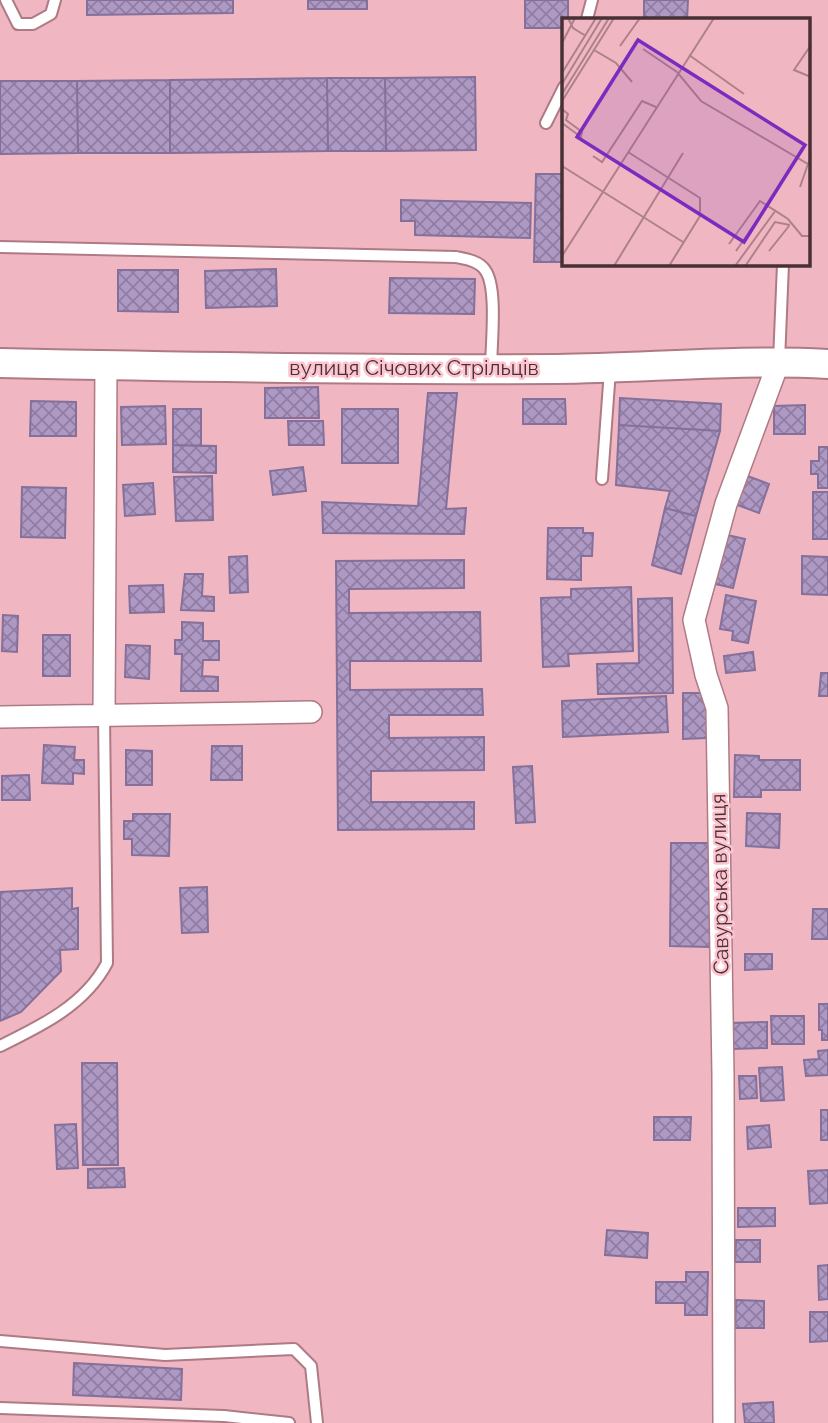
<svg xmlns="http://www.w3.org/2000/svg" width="828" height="1423" viewBox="0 0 828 1423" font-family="Raleway,sans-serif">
<defs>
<pattern id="building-cross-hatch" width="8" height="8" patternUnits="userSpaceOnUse" patternTransform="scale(1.75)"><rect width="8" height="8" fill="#ae99c5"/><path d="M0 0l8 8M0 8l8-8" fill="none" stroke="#907da1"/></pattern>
</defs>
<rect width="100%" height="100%" fill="#f0b7c2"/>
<path fill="url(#building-cross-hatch)" stroke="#84709a" stroke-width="2" d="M87 0H233V13L87 15Z
M308 0H367V9H308Z
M525 0H568V19H564V28H525Z
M644 0H688L687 19H644Z
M475 77 476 150 386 151 385 78Z
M327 78 328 151 170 153V80Z
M327 78H385L386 151H328Z
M170 80V153H78L77 81Z
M0 81H77L78 153 0 154Z
M536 174H564V262H534Z
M401 200 531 203 530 238 415 235V221H401Z
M276 269 277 306 206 308 205 271Z
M118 270H178V312L118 311Z
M390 278 475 279 474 314 389 313Z
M318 387 319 418H265V388Z
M428 393H457L446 509 466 508 464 534 323 533 322 502 418 506Z
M620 398 721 404 720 431 619 425Z
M523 399H565L566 424H523Z
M31 401 76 402V436H30Z
M805 405V434H774V406Z
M165 406 166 444 122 445 121 407Z
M173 409H201V446L173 445Z
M342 409H398V463H342Z
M288 421H323L324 445H289Z
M619 425 720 431 696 516 665 508 670 491 616 485Z
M173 445 216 446V473L173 472Z
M819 447H828V488H818V474H811V461H819Z
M303 467 306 491 273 495 270 471Z
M742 474 769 484 759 513 732 503Z
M212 476 213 520 176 521 174 477Z
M153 483 155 514 125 516 123 485Z
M22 487 66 488 65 538 21 537Z
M813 492H828V539H813Z
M665 508 696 516 681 574 652 565Z
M548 528H583V533H593L592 556H581V580L547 579Z
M723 534 745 539 733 588 711 583Z
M247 556 248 592 230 593 229 557Z
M802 556 828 557V595L802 594Z
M464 560V588L349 589V613L480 612 481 661H350V690L482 689 483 715H389V738L484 737V770L371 771V802H474V829L338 830 336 561Z
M185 574H203L202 596 214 597V611L181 610Z
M163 585 164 612 130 613 129 586Z
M631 587 633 651 568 654 569 666 543 667 541 598 571 597V589Z
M726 595 756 601 748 643 732 640 733 631 720 629Z
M672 598 673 693 598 694 597 664 639 663 638 599Z
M3 615 18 616 17 652 2 651Z
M182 622 203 623V641H219V660H203L202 676 218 677V691H181L182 654H175V640H182Z
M43 635H70V676H43Z
M126 645 150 646 149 679 125 677Z
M753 652 755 670 726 673 724 656Z
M821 673H828V696H819Z
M683 693H707V738L683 739Z
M666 696 668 732 563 737 562 701Z
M44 745 75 747 74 760H84V774L73 773V784L42 783Z
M212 746H242V780H211Z
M126 750 152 751V785H126Z
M735 755 759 756V760H800V790H761V797H734Z
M532 766 535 822 516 823 513 767Z
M29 775 30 800H2V776Z
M747 813 780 814 779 848 746 846Z
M133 814H170L169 856 132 855V839H124V821H133Z
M671 843H710V947L670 946Z
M207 887 208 932 182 933 180 888Z
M72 888V909L78 908V949L60 950 61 971 21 1012 0 1021V892Z
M813 909H828V939H812Z
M745 954H772V969L745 970Z
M819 1004H828V1040H822V1030H819Z
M771 1016H804V1044H772Z
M767 1022V1048L732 1049 731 1023Z
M828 1050V1075L806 1076 804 1060 819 1059 818 1051Z
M82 1063H117L118 1165H83Z
M782 1067 784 1100 761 1101 759 1068Z
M739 1076H756L757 1098 740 1099Z
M821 1110H828V1140H821Z
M654 1117H691L690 1140H654Z
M76 1124 78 1168 57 1169 55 1125Z
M769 1125 771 1147 748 1149 747 1127Z
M124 1168 125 1187 88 1188V1169Z
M828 1170V1203L810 1204 808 1171Z
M738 1208H775V1226L738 1227Z
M607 1230 648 1233 647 1258 605 1255Z
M736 1240H760V1262H735Z
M828 1265V1299L819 1300 818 1266Z
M686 1272H708L707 1315H685V1303H656V1282H686Z
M736 1300 764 1301V1328H735Z
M810 1312H828V1341L810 1342Z
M74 1363 182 1369 181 1400 73 1395Z
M773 1402 774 1423H745L743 1404Z"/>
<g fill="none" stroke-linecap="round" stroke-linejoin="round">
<defs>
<path id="lane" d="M6 0 18 24H33L51 14 55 0
M587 19 592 0
M546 123 564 87
M0 247 456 257C466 259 479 261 485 270 498 287 491 346 491 369
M779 361 783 264
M602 479 610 370
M0 1046C41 1026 85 1005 107 963L104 716
M0 1341 165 1355 294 1349 311 1366 317 1423
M0 1408 224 1416 289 1423"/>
<path id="street" d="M104 716 106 365
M0 717 311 712
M724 1423 723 1075 717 708 706 675 694 620 726 504 779 361"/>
<path id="secondary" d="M0 363C186 367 372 370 557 369 648 368 738 359 828 364"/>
</defs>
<use href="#lane" stroke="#ae7a84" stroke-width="14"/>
<use href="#street" stroke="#ae7a84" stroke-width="24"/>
<use href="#secondary" stroke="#ae7a84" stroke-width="32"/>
<use href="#lane" stroke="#fff" stroke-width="10"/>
<use href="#street" stroke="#fff" stroke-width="21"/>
<use href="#secondary" stroke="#fff" stroke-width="28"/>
</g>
<g text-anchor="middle" stroke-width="5" stroke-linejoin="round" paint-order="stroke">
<g font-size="21" fill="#483136" stroke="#fdc4cf">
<text x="414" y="375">вулиця Січових Стрільців</text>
<text transform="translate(720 884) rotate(-91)" y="7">Савурська вулиця</text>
</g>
</g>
<g transform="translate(562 18)">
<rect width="248" height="248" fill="#f0b7c2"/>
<path fill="none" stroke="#ad818a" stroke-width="2" d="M6 0 11 10 24 18M0 25 13 0M249 27 232 52 249 59M58 28 78 0M81 31 115 54 139 83 246 146 249 139M32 32 54 45 70 64M127 37 182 76M0 55 34 0M0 66 40 0M0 76 47 0M0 83 52 0M0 91 6 96 4 102 20 114 19 119 0 105M66 134 138 180V198L107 248M31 138 40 144 80 83 94 89M0 148 121 224M238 169 246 146M167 226 198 183 226 201 240 218H249M174 233 206 187M207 233 227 208M0 238 152 0M184 247 213 204 228 207M52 248 121 135M173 248 214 192"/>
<path fill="#7b2cbf" fill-opacity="0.15" stroke="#7b2cbf" stroke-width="3.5" d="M76 22 243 127 182 224 15 119Z"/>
<rect width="248" height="248" fill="none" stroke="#483136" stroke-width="3.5"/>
</g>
</svg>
